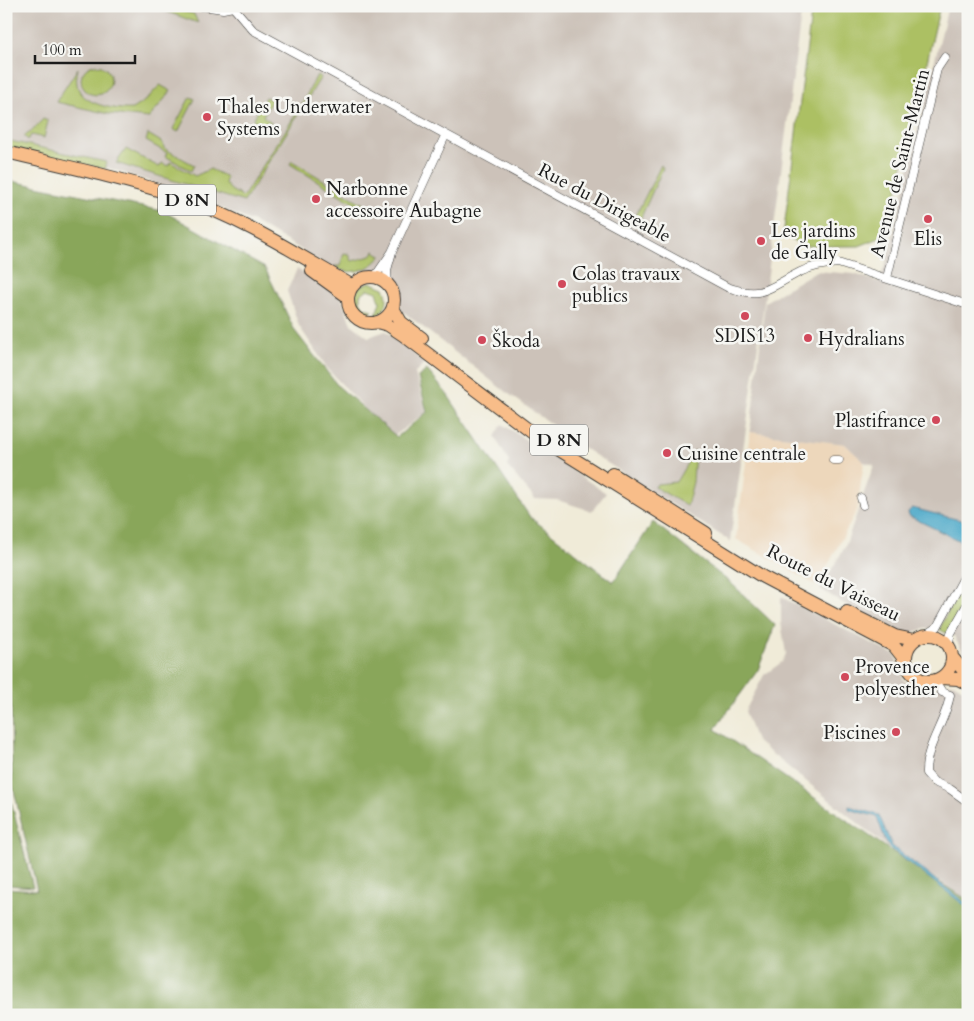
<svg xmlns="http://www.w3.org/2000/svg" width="974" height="1021" viewBox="0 0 974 1021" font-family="Cardo,serif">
<rect width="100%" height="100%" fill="#f6f6f2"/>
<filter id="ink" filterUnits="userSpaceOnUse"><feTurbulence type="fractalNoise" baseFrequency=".02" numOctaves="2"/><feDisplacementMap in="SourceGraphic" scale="10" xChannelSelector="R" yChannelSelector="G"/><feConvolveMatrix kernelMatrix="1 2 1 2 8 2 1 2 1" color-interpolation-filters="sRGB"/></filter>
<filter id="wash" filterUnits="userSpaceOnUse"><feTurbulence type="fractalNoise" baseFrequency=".0096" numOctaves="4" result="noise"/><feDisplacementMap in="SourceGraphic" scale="20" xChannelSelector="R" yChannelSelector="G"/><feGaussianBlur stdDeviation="1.12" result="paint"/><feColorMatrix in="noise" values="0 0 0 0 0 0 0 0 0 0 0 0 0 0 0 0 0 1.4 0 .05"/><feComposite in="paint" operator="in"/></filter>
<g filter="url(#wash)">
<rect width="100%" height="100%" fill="#f0ebd8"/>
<path fill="#edd7bb" d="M750 432 845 444 864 462 857 510 817 586 736 539Z"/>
<path fill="#ccc2b9" d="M6 6H802L767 282 730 541 587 450 502 389 401 310 400 291 396 283 360 271 341 273 256 223 188 194 112 169 6 139Z
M948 6H968V661L954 636 932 627 906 634 853 609 820 589 845 547 874 465 864 462 845 444 750 432 765 302 816 271 854 274 879 282 886 263Z
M297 269 341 297 351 324 368 337 386 331 424 363 415 373 426 412 393 437 330 372 299 326 287 291Z
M502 424 606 493 592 511 557 500 535 499 507 466 509 462 495 437Z
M781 597 895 655 904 681 928 689 953 683 968 692V900L888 847 756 741 745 711 764 675 782 662 786 654 781 622Z"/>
<path fill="#acc064" stroke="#646e40" d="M163 6 194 14 198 23 159 9Z
M812 6H940L887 235 859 246H807L783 237Z
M81 80a15 15 0 1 1 30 0a15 15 0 1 1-30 0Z
M78 68C77 73 76 79 77 84 80 105 116 110 132 109L146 100 160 85 171 91 149 118 109 114 56 102Z
M317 75 321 77 244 202 116 163 126 149 159 167 162 163 168 166 170 162 195 176 210 169 227 177 225 183 231 190 243 197 301 106Z
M190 97 195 99 178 132 173 129Z
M265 97 272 100 263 116 271 122 270 124 265 122 263 125 253 120Z
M43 119 48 121 44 138 31 135 28 140 24 136 31 132Z
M148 134 163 143 164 148 167 150 194 165 191 171 165 156 167 153 146 141Z
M6 140 106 162V169L6 147Z
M292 161 368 207 361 208 290 164Z
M661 165 663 168 639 222 634 219Z
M374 251 381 255C374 269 347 278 335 266H340L344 253 349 254 352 261 371 256Z
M370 282 384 288C390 300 387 310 375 317L380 302 377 292 368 289 360 295V301L364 308 373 310 368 317 355 309 352 300 358 287Z
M695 450 693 482 687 506 655 487 657 484 676 482Z
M968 575V599L946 633 940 630 942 623Z"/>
<path fill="#89a65a" stroke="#52613b" d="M6 180 163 211 265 268 295 331 338 386 397 437 427 412 418 377 427 370 447 394 530 517 613 582 653 522 732 584 775 625 758 670 715 729 916 868 968 900V1015H6V888L37 890 12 782 11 697 6 689Z
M6 715 7 785 33 887 6 885Z"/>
<path fill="#49a7c8" stroke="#326272" d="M912 508 968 522V545L909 516 908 512Z
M849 806 879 815 892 846 968 905V908L891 849 886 842 877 817 849 809Z"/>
</g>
<g filter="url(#ink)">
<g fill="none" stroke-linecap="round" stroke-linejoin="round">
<defs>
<path id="street" d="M202 6 223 9 233 7
M233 7 253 30 727 287C764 300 769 287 800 272 812 266 824 264 838 263L968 305
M392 252 445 136
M374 278 392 252 387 270 388 286
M887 278 937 69 945 57
M833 460H839
M861 498 863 505
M925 635 937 627 968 570
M948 645 951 633 968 603
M935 681 942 692 950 695C946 722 925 746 926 773L934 782 950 789 968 802"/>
<path id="primary" d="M6 152C64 166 123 178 180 197 241 218 297 254 353 286
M312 271 348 297
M348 300a23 23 0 1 1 46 0a23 23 0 1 1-46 0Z
M393 308 401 322 422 338
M377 322 388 325 403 335 534 434 561 451 763 577 894 646 905 660
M613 474 706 533
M847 612 895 636 914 640
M906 658a23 23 0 1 1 46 0a23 23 0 1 1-46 0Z
M952 657 962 669 968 673
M941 678 958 679 968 684"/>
</defs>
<use href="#street" stroke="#3c3b38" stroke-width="9"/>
<use href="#primary" stroke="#3c3b38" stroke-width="14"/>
<use href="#street" stroke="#fff" stroke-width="8"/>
<use href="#primary" stroke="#f8bd89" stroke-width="12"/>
</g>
</g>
<g fill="#d1495b" stroke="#f6f6f2" stroke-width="2">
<circle cx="207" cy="117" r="5"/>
<circle cx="316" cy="199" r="5"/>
<circle cx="928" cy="219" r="5"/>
<circle cx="761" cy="241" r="5"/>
<circle cx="562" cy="284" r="5"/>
<circle cx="745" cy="316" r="5"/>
<circle cx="808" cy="338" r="5"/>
<circle cx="482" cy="340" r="5"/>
<circle cx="936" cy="420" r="5"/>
<circle cx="667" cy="453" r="5"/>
<circle cx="845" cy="677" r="5"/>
<circle cx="896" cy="732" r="5"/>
</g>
<g text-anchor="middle" stroke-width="5" stroke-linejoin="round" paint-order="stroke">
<g fill="#f6f6f2" stroke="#5d5d5c" stroke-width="1">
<rect x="158" y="184.5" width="58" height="31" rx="4"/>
<rect x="530" y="424.5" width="58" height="31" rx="4"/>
</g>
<g font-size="18" font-weight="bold" fill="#1c1c1c">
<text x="187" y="206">D 8N</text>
<text x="559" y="446">D 8N</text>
</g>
<g font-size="19" fill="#1c1c1c" stroke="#f6f6f2" text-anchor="start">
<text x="217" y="113">Thales Underwater<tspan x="217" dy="22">Systems</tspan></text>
<text x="326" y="195">Narbonne<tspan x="326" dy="22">accessoire Aubagne</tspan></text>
<text x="771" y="237">Les jardins<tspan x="771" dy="22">de Gally</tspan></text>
<text x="928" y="245" text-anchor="middle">Elis</text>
<text x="572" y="280">Colas travaux<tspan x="572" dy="22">publics</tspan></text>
<text x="745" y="342" text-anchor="middle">SDIS13</text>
<text x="818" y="345">Hydralians</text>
<text x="492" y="347">Škoda</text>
<text x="926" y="427" text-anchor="end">Plastifrance</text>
<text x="677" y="460">Cuisine centrale</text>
<text x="855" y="673">Provence<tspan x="855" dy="22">polyesther</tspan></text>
<text x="886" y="739" text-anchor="end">Piscines</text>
</g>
<g font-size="19" fill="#1c1c1c" stroke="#f6f6f2">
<text transform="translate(899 163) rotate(-76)" y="7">Avenue de Saint-Martin</text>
<text transform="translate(605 202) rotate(28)" y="7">Rue du Dirigeable</text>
<text transform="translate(834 582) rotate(27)" y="7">Route du Vaisseau</text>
</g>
</g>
<rect width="974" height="1021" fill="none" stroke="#f6f6f2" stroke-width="25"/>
<path d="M35 55v8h100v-8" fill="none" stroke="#1c1c1c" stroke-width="2.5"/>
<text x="42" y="55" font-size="15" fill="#1c1c1c" stroke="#f6f6f2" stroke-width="4" paint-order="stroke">100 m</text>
</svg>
